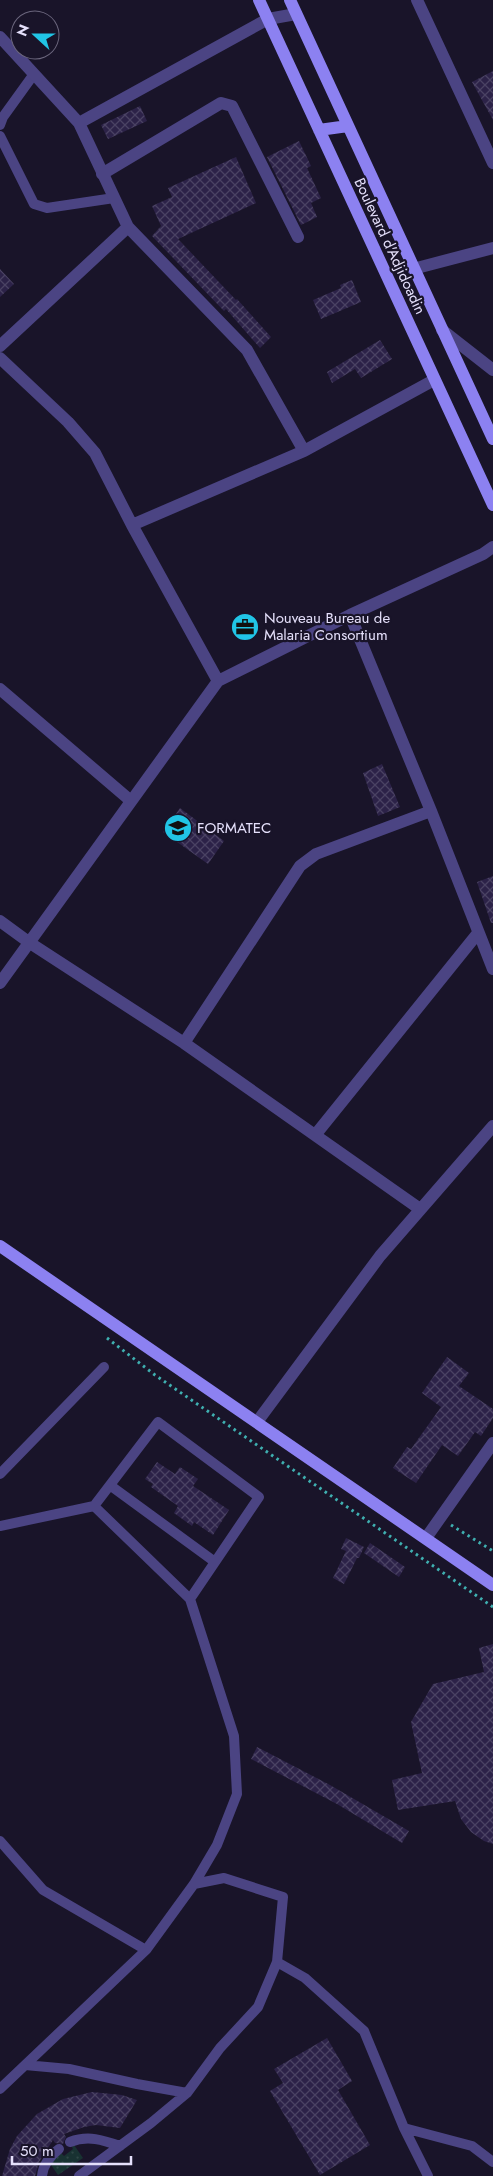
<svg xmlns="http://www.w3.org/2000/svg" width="493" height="2176" viewBox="0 0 493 2176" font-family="Jost,sans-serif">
<defs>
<pattern id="grass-dots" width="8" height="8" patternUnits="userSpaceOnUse" patternTransform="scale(1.25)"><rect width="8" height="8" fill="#183232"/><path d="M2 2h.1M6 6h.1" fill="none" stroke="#2e4646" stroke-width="1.8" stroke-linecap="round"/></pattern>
<pattern id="building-cross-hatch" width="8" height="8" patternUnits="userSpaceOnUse" patternTransform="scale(1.25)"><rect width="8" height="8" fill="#2c2248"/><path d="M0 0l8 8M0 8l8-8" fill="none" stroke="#4a4263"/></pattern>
</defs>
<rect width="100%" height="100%" fill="#191429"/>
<path fill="url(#grass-dots)" d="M74 2145 83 2158 58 2175 49 2162 61 2153 64 2156 73 2149 72 2147Z"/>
<path fill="url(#building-cross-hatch)" d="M493 71V120L472 82Z
M140 106 147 121 108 139 101 125Z
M299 141 311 166 307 168 321 198 311 203 317 217 301 225 267 157Z
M236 157 256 203 178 239 236 300 237 299 271 337 260 348 226 309 224 311 152 236 161 226 152 206 172 197 168 188Z
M0 269 14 284 0 297Z
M352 280 361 302 321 319 313 300 341 288 340 285Z
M380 340 392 359 361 378 355 369 332 383 327 372Z
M382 764 400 807 378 816 363 773Z
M180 808 224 841 208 864 163 832Z
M493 876V923H491L477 882Z
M447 1357 469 1373 459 1386 493 1409V1418L481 1436 475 1432 458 1456 442 1445 416 1483 393 1468 407 1447 411 1449 441 1407 422 1393Z
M157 1462 175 1474 180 1467 198 1479 193 1486 229 1510 213 1535 194 1522 192 1526 174 1513 178 1506 151 1487 153 1484 145 1479Z
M346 1538 364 1547 359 1558H357L344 1584 333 1578 346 1551 341 1549Z
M370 1543 405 1567 399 1577 364 1553Z
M493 1644V1844L484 1841 471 1832 461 1819 455 1801 398 1810 392 1780 422 1773 411 1722 433 1684 484 1672 479 1648Z
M257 1747 330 1785 409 1831 402 1843 337 1804 251 1759Z
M327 2038 352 2081 338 2090 370 2145 320 2175 270 2091 283 2083 274 2069Z
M92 2092 122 2095 137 2100 120 2128 96 2125 84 2127 64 2134 66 2137 63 2144 55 2143 53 2140 39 2162 35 2176H2L10 2149 17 2136 37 2114 63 2099Z"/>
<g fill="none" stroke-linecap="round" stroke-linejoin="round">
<path stroke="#3fafb0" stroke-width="3" stroke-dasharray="2.5 4" stroke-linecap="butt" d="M107 1338 155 1375 493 1607
M451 1525 493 1551"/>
<path stroke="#4b4483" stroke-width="10" d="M0 125 3 117 34 74
M0 136 34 204 47 208 114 198
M0 1474 104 1367
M111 1486 215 1562
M94 1506 158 1422 259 1497 190 1599
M0 1526 94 1506 190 1599 234 1736 237 1794 217 1845 194 1884 146 1950
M0 1841 43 1890 146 1950 0 2089
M277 1962 305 1978 364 2031 404 2128 428 2176
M25 2065 69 2069 137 2084 187 2093
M404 2128 472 2146 493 2162
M70 2142C88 2135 103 2140 120 2146
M42 2176C43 2165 50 2156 59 2149
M79 2176 151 2123 187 2093 220 2048 258 2007 277 1962 283 1897 224 1878 194 1884"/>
<path stroke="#4b4483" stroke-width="12" d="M417 0 493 163
M0 37 79 123 128 227 247 350 304 451
M79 123 268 19 296 14
M102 174 221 103 232 106 298 237
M413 269 493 248
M442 330 493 370
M0 346 128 227
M0 358 68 422 95 453 132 525 218 681
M132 525 304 451 434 380
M350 615 431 811 493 969
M0 689 131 801
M0 921 30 943 184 1043 420 1209
M0 983 218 681 350 615 483 554 493 547
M184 1043 300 866 316 854 431 811
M316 1134 478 933
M257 1422 380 1256 493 1126
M426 1538 493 1443"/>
<path stroke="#8c81f1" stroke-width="12" d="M259 0 493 505
M290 0 493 439
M319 130 348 126
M0 1246 493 1585"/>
</g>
<defs>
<symbol id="office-disc" viewBox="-11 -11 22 22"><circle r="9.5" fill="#21c5e6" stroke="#191429"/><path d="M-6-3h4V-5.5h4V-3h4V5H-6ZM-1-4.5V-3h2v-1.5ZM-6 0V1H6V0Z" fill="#111"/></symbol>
<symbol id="university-disc" viewBox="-11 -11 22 22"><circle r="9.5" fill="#21c5e6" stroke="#191429"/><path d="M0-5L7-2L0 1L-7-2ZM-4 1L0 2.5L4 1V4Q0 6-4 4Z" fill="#111"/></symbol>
</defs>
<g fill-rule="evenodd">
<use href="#office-disc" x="229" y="611" width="32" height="32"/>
<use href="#university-disc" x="162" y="812" width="32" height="32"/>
</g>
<g text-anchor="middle" stroke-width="4.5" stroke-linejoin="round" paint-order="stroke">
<g font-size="15" fill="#e5e0fb" stroke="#191429">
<text transform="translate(390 246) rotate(65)" y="5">Boulevard d'Adjidoadin</text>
</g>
<g font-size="15" fill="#e5e0fb" stroke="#191429" text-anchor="start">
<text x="264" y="623">Nouveau Bureau de<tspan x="264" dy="17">Malaria Consortium</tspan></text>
<text x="197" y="833">FORMATEC</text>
</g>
</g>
<g transform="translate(35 35) rotate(291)"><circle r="24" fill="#191429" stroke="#6b667d"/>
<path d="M0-4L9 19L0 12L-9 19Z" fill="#21c5e6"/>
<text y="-8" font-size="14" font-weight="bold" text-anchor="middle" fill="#e5e0fb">N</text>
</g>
<path d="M12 2156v8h119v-8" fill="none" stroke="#e5e0fb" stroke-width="2.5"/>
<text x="20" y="2156" font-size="15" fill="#e5e0fb" stroke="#191429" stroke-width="4" paint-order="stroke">50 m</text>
</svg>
